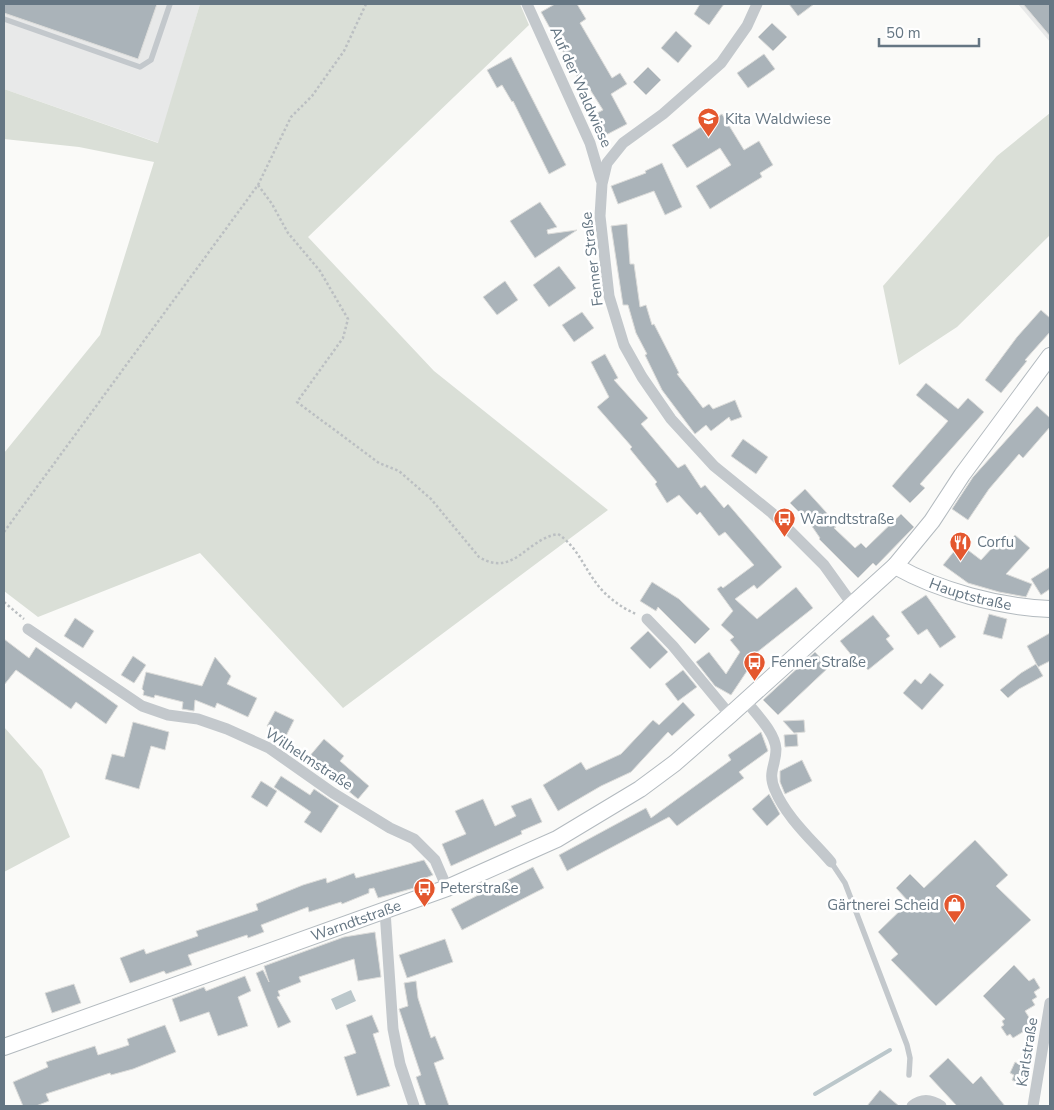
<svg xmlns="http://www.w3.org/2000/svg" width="1054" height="1110" viewBox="0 0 1054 1110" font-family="'Nunito Sans',sans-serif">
<rect width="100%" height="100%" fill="#fafaf8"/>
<path fill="#e8e9e9" d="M4 4H200L159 143 4 89Z
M1018 4H1050V42Z"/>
<path fill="#dadfd7" d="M200 4H520L529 25 308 237 434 371 608 510 343 708 200 553 38 617 4 591V453L100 335 154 162 79 147 4 139V89L158 143Z
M1050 113V235L957 327 899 365 883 286 997 156Z
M4 727 42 770 70 837 4 872Z"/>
<path fill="#bbc7cb" d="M351 990 356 1001 336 1010 331 999Z"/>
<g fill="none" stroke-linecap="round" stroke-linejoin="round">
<path stroke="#bbc7cb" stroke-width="4" d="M815 1094 890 1050"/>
</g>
<path fill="#aab3b9" stroke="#dcdcda" d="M4 4H157L138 59 4 13Z
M555 4H577L586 19 580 23 612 78 620 73 627 84 611 94 627 124 604 136 593 115 603 110 584 80 580 82 541 12Z
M700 4H724L709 25 694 14Z
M789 4H814L798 16Z
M1023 4H1050V36Z
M772 23 787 37 773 51 758 37Z
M676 31 692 46 678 63 661 48Z
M764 54 775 69 748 88 737 73Z
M511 57 566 165 549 174 513 101 512 102 502 85 497 88 487 70Z
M648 67 661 80 646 95 633 82Z
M722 114 744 150 759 141 773 165 760 173 762 177 710 209 696 186 731 165 720 148 687 168 672 145Z
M662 163 682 207 665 215 654 191 618 204 611 186 646 173 645 171Z
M540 202 557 227 547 230 548 234 577 230 535 258 510 221Z
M627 224 630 264H634L640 307 646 305 652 325 654 324 679 373 677 374 703 408 709 404 713 409 735 400 742 417 731 421 729 417 711 431 706 425 695 434 662 390 645 355 647 354 636 333 628 305H623L611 226Z
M559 266 576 288 549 307 533 285Z
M505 281 518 300 497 315 483 297Z
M1041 310 1050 318V332L1025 360 1027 361 1001 393 985 380 1017 337Z
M582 312 594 328 574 342 562 325Z
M605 354 618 378 614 380 648 418 641 424 678 468 685 464 701 488 705 485 724 508 728 504 782 567 757 589 754 585 735 599 757 619 796 587 813 608 746 661 751 665 731 695 715 686 696 662 709 652 726 674 740 652 730 640 734 637 721 625 733 611 717 589 721 586 723 588 754 565 725 532 719 536 700 512 697 515 679 495 667 503 655 484 657 482 630 449 632 447 597 407 609 397 591 362Z
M926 383 958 409 968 398 984 412 920 484 925 488 910 503 892 486 948 421 916 395Z
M1037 406 1050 418V427L1023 458 1019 454 989 489 968 520 952 509 973 477Z
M743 439 768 457 756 474 731 456Z
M805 489 826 512 836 527 834 528 855 548 861 543 866 548 901 514 914 527 876 566 873 563 858 578 819 539 820 538 809 522 790 503Z
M1005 534 1011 539 1015 535 1030 548 1006 574 1032 584 1026 597 999 592 968 583 943 565 960 544 981 560Z
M1050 567V589L1041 595 1031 579Z
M652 582 679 599 710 629 695 644 658 607 656 611 640 601Z
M926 595 956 637 940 648 927 629 918 635 901 612Z
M989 614 1007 619 1002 639 983 634Z
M873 615 890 636 886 639 894 649 868 670 860 660 857 662 840 641Z
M75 618 94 631 83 648 64 636Z
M648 631 668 652 650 669 630 648Z
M1050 633V661L1038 667 1027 646Z
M4 639 29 658 36 647 118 706 106 724 76 702 71 709 16 670 4 685Z
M815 652 829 667 778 715 763 700Z
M133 656 146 665 134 683 121 675Z
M215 657 231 676 227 684 257 698 248 717 217 703 215 708 195 700 194 711 182 709 183 702 155 695 154 698 143 695 144 691 142 689 146 672 202 686Z
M1036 664 1043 676 1019 689 1008 698 1000 690 1021 673Z
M683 670 697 687 678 701 665 684Z
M930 673 944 685 922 710 903 693 915 679 921 684Z
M683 702 695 715 672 736 668 732 631 772 601 786 558 811 543 785 581 762 586 770 621 754 653 720 659 725Z
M275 711 294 720 286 736 267 726Z
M804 720 805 732 794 733 783 721Z
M133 722 169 732 165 750 151 746 139 789 105 779 112 754 124 757Z
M761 732 768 751 739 772 744 778 677 826 669 817 567 871 559 855 646 808 651 818 731 760 728 755Z
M797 734 798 746 785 747 784 735Z
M324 739 344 756 340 761 369 786 358 799 308 758Z
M802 760 812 781 785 794 780 782V771Z
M281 776 310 795 314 789 339 806 321 833 304 822 311 812 274 787Z
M261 781 277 791 267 807 251 797Z
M769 794 780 814 767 826 752 809Z
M531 798 542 822 521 831 522 834 451 866 442 844 466 834 455 811 483 799 495 826 516 816 511 806Z
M975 840 1008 875 996 886 1031 920 936 1006 891 960 898 954 878 932 909 902 896 888 910 874 924 888Z
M424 860 433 875 423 879 425 885 378 898 374 888 369 889V893L342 904 341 902 309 912 308 907 261 925 264 932 248 938 247 935 188 955 192 965 166 974 164 971 130 983 120 958 144 949 146 954 198 936 196 931 258 910 256 904 303 885 326 878 327 883 354 873 356 878Z
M533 867 544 888 462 930 451 909Z
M375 932 381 977 358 981 354 959 299 977 301 982 278 991 280 996 277 997 291 1022 278 1028 256 973 263 970 269 982 264 966 344 937Z
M445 939 453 962 407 978 399 955Z
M1014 965 1029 981 1034 978 1040 988 1034 992 1037 997 1032 1000 1035 1005 1025 1011 1034 1025 1013 1038 1010 1034 1007 1036 1001 1027 1004 1025 1002 1021 1005 1019 983 996Z
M245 976 251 991 238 997 248 1026 218 1036 209 1012 180 1022 172 999 204 987 206 991Z
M416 981 418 998 431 1038 435 1036 444 1059 434 1063 449 1106H426L416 1077 421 1075 399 1009 408 1006 404 983Z
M74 984 81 1003 52 1013 45 993Z
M372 1015 379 1032 373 1034 390 1086 357 1096 344 1057 356 1053 346 1025Z
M165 1025 176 1052 133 1069 111 1075 110 1073 46 1094 49 1101 36 1106H23L13 1082 48 1067 46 1062 95 1046 98 1055 129 1045 127 1039Z
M948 1058 973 1084 981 1076 1005 1106H957L929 1076Z
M1015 1062 1031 1071 1024 1086 1012 1080 1014 1075 1010 1073Z
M880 1090 899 1106H867Z"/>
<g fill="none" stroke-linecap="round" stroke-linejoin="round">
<defs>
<g id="secondary">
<path id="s1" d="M895 566C939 591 1000 607 1050 609"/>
<path id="s2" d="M4 1047 447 888 557 839 640 789 675 763 730 715 895 566 932 521 962 475 1050 356"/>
</g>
</defs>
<use href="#secondary" stroke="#b3babf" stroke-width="18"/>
<path stroke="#bbbfc2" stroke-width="2.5" stroke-dasharray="2.5 2.5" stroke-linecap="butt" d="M258 185 272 204 288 233 320 271 348 319 343 338 297 402 379 463 399 471 431 499 479 557C514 578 526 539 558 534 576 546 582 563 594 580 604 595 620 607 636 614
M4 532 258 185 291 117 312 96 344 51 366 4
M4 602 24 619"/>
<path stroke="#c3c8cc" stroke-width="5.5" d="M4 19 140 67 151 60 170 4
M831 862 845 883 907 1045 910 1058 909 1075"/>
<path stroke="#c3c8cc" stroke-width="11" d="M527 4 590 143 601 180
M757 4 747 26 721 63 663 114 623 143 607 163 602 184 600 216 609 296 624 345 642 377 671 419 714 466 772 513 824 565 852 604
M647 619 673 646 730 715
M28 629 142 706 168 715 198 719 227 729 269 748 333 793 390 828 414 839 435 860 447 888
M746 701C756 714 775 732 776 749 776 766 767 772 775 790 786 817 812 840 831 862
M385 911 393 1029 400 1064 414 1106
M912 1106C922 1098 931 1099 941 1106
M1033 1106 1050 1003"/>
<use href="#secondary" stroke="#fff" stroke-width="16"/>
</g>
<defs>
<symbol id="school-pin" viewBox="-11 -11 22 30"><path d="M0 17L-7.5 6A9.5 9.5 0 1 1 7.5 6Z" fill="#e4572e" stroke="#fff"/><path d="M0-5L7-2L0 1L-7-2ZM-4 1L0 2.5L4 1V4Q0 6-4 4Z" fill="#fff"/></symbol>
<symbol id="bus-pin" viewBox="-11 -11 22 30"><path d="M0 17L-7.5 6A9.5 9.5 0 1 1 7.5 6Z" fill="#e4572e" stroke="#fff"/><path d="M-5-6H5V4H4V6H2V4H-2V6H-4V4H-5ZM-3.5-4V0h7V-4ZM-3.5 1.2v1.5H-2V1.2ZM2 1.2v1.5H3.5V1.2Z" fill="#fff"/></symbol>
<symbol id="restaurant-pin" viewBox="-11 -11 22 30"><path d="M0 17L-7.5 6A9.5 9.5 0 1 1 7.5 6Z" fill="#e4572e" stroke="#fff"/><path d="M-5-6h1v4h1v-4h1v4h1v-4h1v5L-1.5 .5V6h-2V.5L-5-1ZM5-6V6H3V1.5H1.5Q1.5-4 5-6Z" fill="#fff"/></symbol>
<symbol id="shop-pin" viewBox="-11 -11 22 30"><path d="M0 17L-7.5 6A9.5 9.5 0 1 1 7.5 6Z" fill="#e4572e" stroke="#fff"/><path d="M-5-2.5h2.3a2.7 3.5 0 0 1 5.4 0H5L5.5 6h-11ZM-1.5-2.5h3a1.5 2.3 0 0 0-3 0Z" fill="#fff"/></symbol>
</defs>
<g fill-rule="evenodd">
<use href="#school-pin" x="696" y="106" width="25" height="34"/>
<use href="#bus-pin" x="772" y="506" width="25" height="34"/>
<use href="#restaurant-pin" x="948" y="530" width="25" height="34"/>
<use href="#bus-pin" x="742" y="650" width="25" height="34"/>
<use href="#bus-pin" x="412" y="876" width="25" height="34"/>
<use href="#shop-pin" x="942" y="892" width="25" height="34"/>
</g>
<g text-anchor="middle" stroke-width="5" stroke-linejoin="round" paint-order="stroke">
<g font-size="15" fill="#657683" stroke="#fff">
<text transform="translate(581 87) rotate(66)" y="5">Auf der Waldwiese</text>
<text transform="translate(592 259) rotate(-97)" y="5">Fenner Straße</text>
<text dy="5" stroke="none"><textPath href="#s1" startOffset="81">Hauptstraße</textPath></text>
<text transform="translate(309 759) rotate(33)" y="5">Wilhelmstraße</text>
<text dy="5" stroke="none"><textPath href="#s2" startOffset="374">Warndtstraße</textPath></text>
<text transform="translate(1027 1052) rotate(-81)" y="5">Karlstraße</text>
</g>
<g font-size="15" fill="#657683" stroke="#fff" text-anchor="start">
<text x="725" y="124">Kita Waldwiese</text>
<text x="800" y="524">Warndtstraße</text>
<text x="977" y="547">Corfu</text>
<text x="771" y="667">Fenner Straße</text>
<text x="440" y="893">Peterstraße</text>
<text x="939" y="910" text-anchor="end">Gärtnerei Scheid</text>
</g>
</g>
<rect width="1054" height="1110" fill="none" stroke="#657683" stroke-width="10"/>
<path d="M879 38v8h100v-8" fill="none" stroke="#657683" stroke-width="2.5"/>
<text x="886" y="38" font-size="15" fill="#657683" stroke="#ffffff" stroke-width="4" paint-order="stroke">50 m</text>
</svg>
